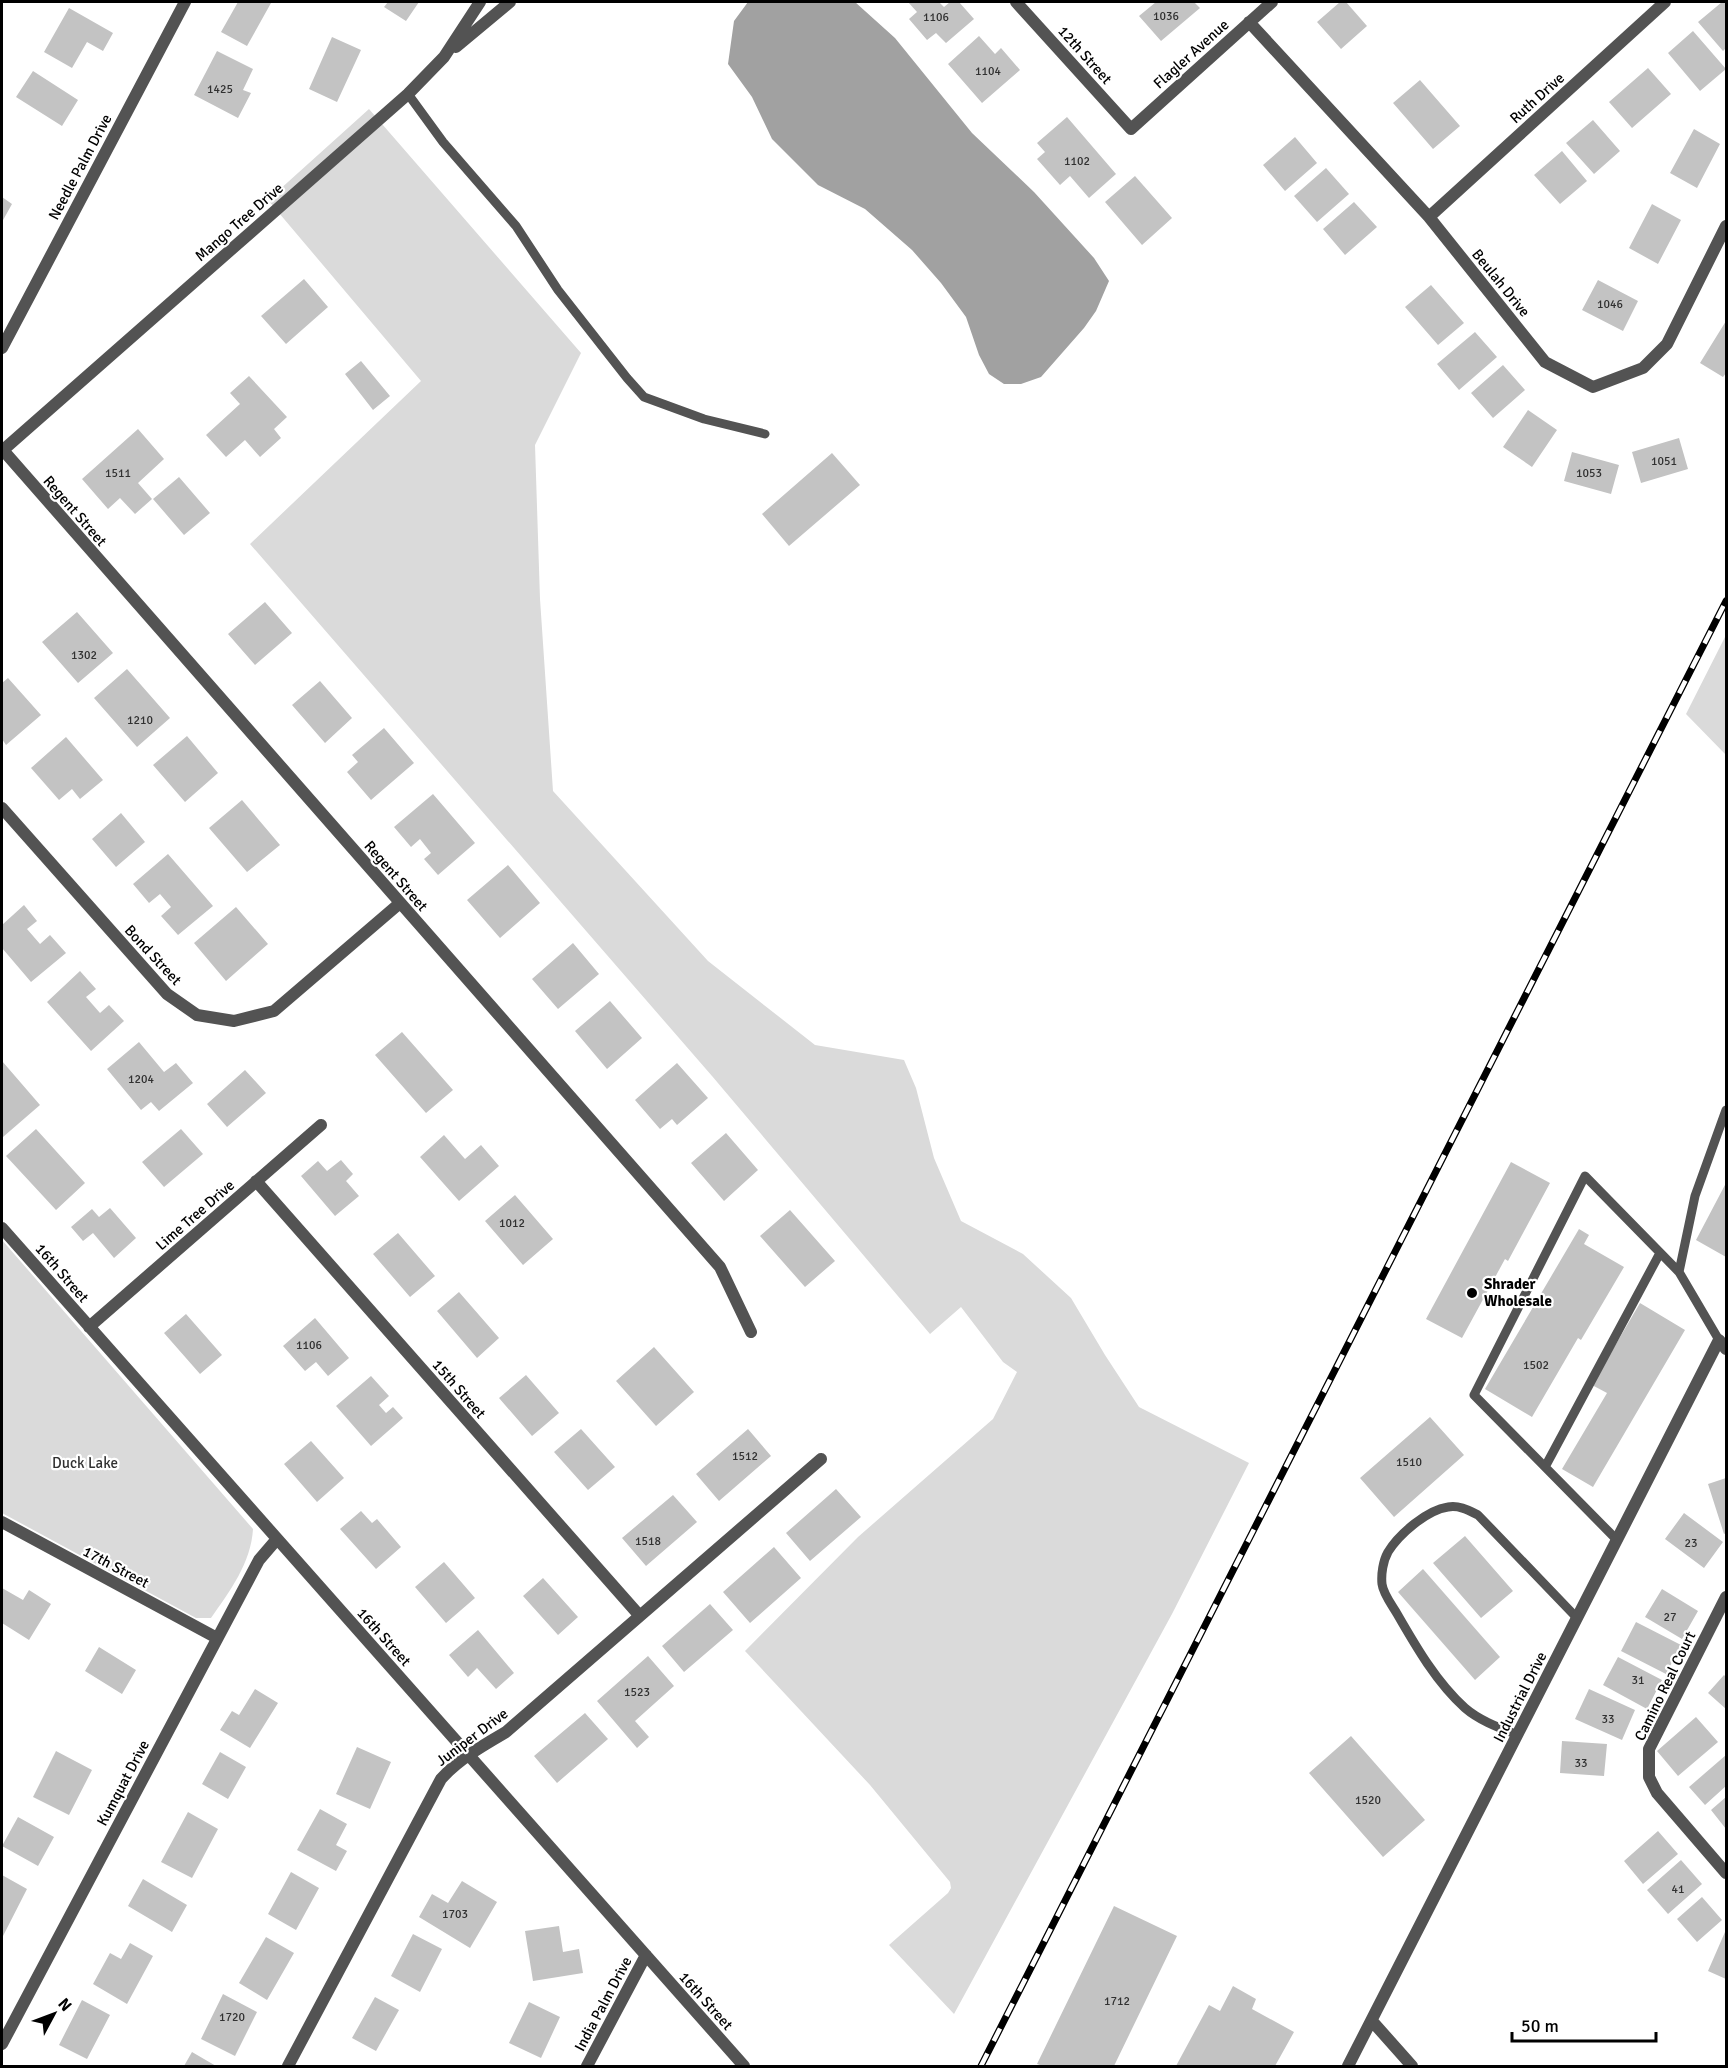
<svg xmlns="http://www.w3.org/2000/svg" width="1728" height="2068" viewBox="0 0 1728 2068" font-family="Signika,sans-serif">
<rect width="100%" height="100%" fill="#fff"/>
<path fill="#dadada" d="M369 109 581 353 535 445 540 599 553 791 708 961 815 1045 904 1060 916 1088 934 1158 961 1221 1023 1254 1071 1298 1105 1355 1139 1407 1249 1463 1172 1614 954 2014 889 1945 948 1893 951 1888 950 1882 870 1785 745 1651 858 1537 993 1419 1017 1372 1003 1362 961 1307 930 1334 712 1076 250 544 421 381 268 200Z
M1726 635V755L1686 714Z
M2 1240 253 1529C251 1563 230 1591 211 1618H196L2 1513Z"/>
<path fill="#a1a1a1" d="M748 2H855L895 38 972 133 1034 192 1094 258 1109 281 1096 311 1084 328 1041 377 1021 384H1004L989 374 979 355 966 317 941 283 912 250 865 209 818 185 772 139 752 97 728 64 734 21Z"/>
<path fill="#c3c3c3" d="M238 2H268L271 3 247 46 221 32Z
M388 2H419L406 21 384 7Z
M908 2H939L944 7 950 2H959L974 19 946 43 936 33 927 40 909 19 917 12Z
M1156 2H1194L1200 8 1161 41 1139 16Z
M1340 2H1346L1367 26 1341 49 1317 22Z
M1722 2H1726V48L1723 51 1698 22Z
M69 8 113 33 103 51 87 42 72 68 44 52Z
M1693 31 1726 69 1700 91 1668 53Z
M979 36 995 54 1001 48 1020 70 982 103 948 64Z
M332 37 361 50 337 102 309 89Z
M217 51 253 69 243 90 251 93 238 118 194 95Z
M1648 68 1671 94 1632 128 1609 102Z
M33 71 78 100 62 126 16 97Z
M1420 80 1460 126 1433 149 1393 103Z
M1067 117 1116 174 1089 198 1070 176 1060 185 1037 159 1045 152 1037 143Z
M1593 120 1620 151 1594 174 1566 143Z
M1694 129 1720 144 1697 188 1670 173Z
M1295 137 1317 163 1285 191 1263 165Z
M1562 151 1587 181 1560 204 1534 175Z
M1326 168 1349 194 1317 222 1294 196Z
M1135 176 1172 218 1142 245 1105 202Z
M2 197 12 204 2 222Z
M1354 202 1377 227 1345 255 1323 229Z
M1652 204 1681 220 1658 264 1629 248Z
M304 279 328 307 286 344 261 316Z
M1598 280 1638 301 1623 331 1582 310Z
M1431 285 1464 323 1438 345 1405 307Z
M1726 321V373L1723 377 1700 363Z
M1475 332 1497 357 1459 390 1437 364Z
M361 361 390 396 373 410 345 374Z
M1503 365 1525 390 1493 418 1471 393Z
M249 376 287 417 274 429 281 438 260 457 245 440 226 457 206 435 240 404 230 393Z
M1528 410 1557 430 1532 467 1503 447Z
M138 429 164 459 138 483 152 499 135 514 120 498 108 509 82 479Z
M1679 438 1688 469 1641 483 1632 452Z
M1572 452 1619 465 1611 494 1564 481Z
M832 453 860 485 789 546 762 514Z
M179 477 210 513 184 535 153 499Z
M265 602 292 633 255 665 228 634Z
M77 612 113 653 78 683 42 642Z
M127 669 170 718 137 747 94 698Z
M8 678 41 715 6 745 2 739V683Z
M320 681 352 718 325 743 292 705Z
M384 728 414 763 371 800 347 772 358 762 352 755Z
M187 736 218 773 185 802 153 765Z
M66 737 103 780 80 799 72 789 59 800 31 768Z
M433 794 475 843 438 875 424 859 431 853 420 839 411 847 394 827Z
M242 800 280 845 247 872 209 828Z
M121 813 145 842 116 867 92 839Z
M168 854 213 906 178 935 161 916 171 907 160 894 149 903 133 884Z
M508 865 540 903 500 938 467 900Z
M24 905 37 921 27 929 40 944 50 935 66 953 31 982 2 948V925Z
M236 907 268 944 226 981 194 943Z
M573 943 599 974 558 1009 532 979Z
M80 971 96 989 86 997 100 1013 109 1005 124 1021 91 1051 47 1002Z
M610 1001 642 1038 607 1069 575 1031Z
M402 1032 453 1090 426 1113 375 1055Z
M139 1042 164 1072 176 1063 193 1083 159 1111 151 1102 141 1110 107 1069Z
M2 1061 40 1105 3 1137 2 1134Z
M677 1063 708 1098 677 1125 672 1119 660 1129 635 1100Z
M245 1070 266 1093 227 1127 207 1104Z
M36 1129 85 1183 56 1210 6 1156Z
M181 1129 203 1154 164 1187 142 1162Z
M726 1133 758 1170 724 1201 691 1163Z
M444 1135 465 1159 481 1145 499 1166 459 1201 420 1157Z
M341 1160 353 1174 346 1181 359 1196 335 1216 301 1176 318 1161 327 1171Z
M1511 1162 1550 1183 1508 1261 1505 1259 1462 1338 1426 1319Z
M1726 1183V1257L1696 1240Z
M515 1195 553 1239 523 1265 485 1221Z
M110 1208 136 1238 114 1258 93 1233 83 1241 71 1227 92 1209 99 1217Z
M790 1210 835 1261 805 1287 760 1236Z
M1579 1229 1589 1235 1584 1244 1624 1267 1581 1340 1578 1338 1532 1417 1485 1389Z
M398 1233 435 1276 410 1297 373 1254Z
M459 1292 499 1338 477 1358 437 1311Z
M1640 1303 1685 1330 1593 1487 1562 1469 1607 1393 1592 1385Z
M186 1314 222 1355 200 1374 164 1333Z
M315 1318 349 1358 328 1376 316 1362 305 1371 283 1346Z
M654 1347 694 1392 656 1426 616 1381Z
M526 1375 559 1413 532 1436 499 1398Z
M371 1376 389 1396 379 1405 386 1413 393 1407 403 1418 371 1446 336 1406Z
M1430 1417 1464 1455 1394 1517 1360 1478Z
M581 1429 615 1467 588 1490 554 1452Z
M748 1429 771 1456 719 1501 696 1474Z
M311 1441 344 1478 317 1502 284 1464Z
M1726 1478V1533L1724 1534 1708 1484Z
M836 1489 861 1517 810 1561 786 1533Z
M673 1495 697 1522 646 1566 622 1538Z
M361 1511 372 1523 377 1519 401 1547 376 1569 340 1529Z
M1684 1513 1723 1542 1704 1568 1665 1539Z
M1465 1536 1513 1591 1481 1618 1433 1563Z
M774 1547 801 1578 750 1623 723 1592Z
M444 1562 475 1598 446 1623 415 1587Z
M1423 1569 1500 1657 1475 1680 1398 1592Z
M543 1578 578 1617 558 1635 523 1596Z
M2 1588 23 1600 29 1590 51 1604 29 1640 2 1623Z
M1662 1589 1698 1611 1682 1639 1645 1617Z
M710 1604 733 1630 684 1672 662 1646Z
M1636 1622 1681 1645 1666 1674 1621 1651Z
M478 1630 514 1673 496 1689 477 1668 468 1677 449 1655Z
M99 1647 136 1670 122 1694 85 1671Z
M648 1656 674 1686 635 1721 649 1737 637 1748 597 1701Z
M1618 1657 1662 1680 1647 1709 1603 1685Z
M1724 1675 1726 1677V1709L1708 1693Z
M255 1689 278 1703 250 1748 220 1730 232 1711 239 1715Z
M1589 1689 1635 1710 1622 1740 1575 1719Z
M585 1713 608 1739 557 1783 534 1756Z
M1696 1717 1718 1742 1678 1776 1657 1751Z
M1351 1736 1425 1820 1383 1857 1309 1773Z
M1562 1741 1607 1744 1604 1776 1560 1773Z
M357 1747 391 1762 370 1809 336 1794Z
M56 1751 92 1770 69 1815 33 1797Z
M220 1752 246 1767 228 1799 202 1784Z
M1726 1755V1786L1705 1805 1689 1787Z
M1726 1797V1829L1711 1810Z
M320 1809 347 1824 336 1845 347 1851 336 1871 297 1850Z
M188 1812 218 1829 192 1878 161 1862Z
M18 1817 54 1837 38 1866 2 1846Z
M1658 1831 1678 1854 1643 1884 1624 1861Z
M1681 1860 1702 1884 1668 1914 1647 1890Z
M291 1872 319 1888 296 1930 268 1914Z
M2 1875 27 1889 2 1938Z
M143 1879 187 1905 172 1932 128 1906Z
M462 1881 497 1902 470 1948 419 1917 432 1894 448 1903Z
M1702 1897 1722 1920 1697 1942 1677 1919Z
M1114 1906 1177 1936 1114 2066H1043L1037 2064Z
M559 1926 563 1952 579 1949 583 1973 533 1981 525 1931Z
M1725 1932 1726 1933V1979L1708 1971Z
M413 1934 442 1949 420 1992 391 1976Z
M266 1937 294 1953 267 2000 239 1983Z
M130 1943 153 1956 127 2004 93 1984 110 1953 121 1959Z
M1233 1986 1256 1999 1252 2009 1294 2032 1275 2066H1176L1209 2005 1220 2011Z
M223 1994 257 2012 235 2056 201 2039Z
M375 1997 399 2010 376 2051 352 2038Z
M82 2000 110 2015 87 2059 59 2045Z
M529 2002 560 2017 541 2058 509 2043Z
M192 2052 216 2066H184Z"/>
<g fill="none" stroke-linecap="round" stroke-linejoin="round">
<path stroke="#535353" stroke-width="9" d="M408 94 443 142 516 226 558 290 627 378 644 397 704 419 765 434
M1719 1340 1679 1272 1695 1196 1726 1110
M1545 1467 1660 1253
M1617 1540 1474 1395 1585 1176 1679 1272
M1518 1735C1500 1728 1480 1721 1465 1708 1436 1682 1415 1645 1396 1612 1391 1604 1383 1593 1382 1584 1381 1574 1383 1561 1388 1552 1399 1534 1427 1510 1448 1507 1459 1505 1468 1510 1478 1515L1577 1618"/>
<path stroke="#535353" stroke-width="12" d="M1016 2 1131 129 1272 2
M1249 22 1429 217 1545 362 1593 387 1643 368 1667 344 1726 226
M456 47 510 2
M1429 217 1665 2
M2 348 185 2
M2 449 720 1267 751 1332
M2 451 408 94 444 57 480 2
M2 808 167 994 197 1015 234 1021 274 1011 400 903
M256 1181 639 1615
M2 1228 744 2066
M89 1327 321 1125
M2 1522 217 1638
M1726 1597 1649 1749V1777L1657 1793 1726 1873
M1372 2021 1412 2066
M2 2044 259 1560 277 1539
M288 2066 441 1779C459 1759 482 1746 506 1732L821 1459
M587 2066 646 1955
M1348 2066 1719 1340 1726 1349"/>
<defs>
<path id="rail" d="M981 2066 1726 601"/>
</defs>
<use href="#rail" stroke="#000" stroke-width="7"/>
<use href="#rail" stroke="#fff" stroke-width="4.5" stroke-dasharray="14" stroke-linecap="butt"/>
</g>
<circle fill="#000" stroke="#fff" stroke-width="2" cx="1472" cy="1293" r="6"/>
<g text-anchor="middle" stroke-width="4.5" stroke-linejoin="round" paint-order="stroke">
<g font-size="12" fill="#313131">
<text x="1166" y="20">1036</text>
<text x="936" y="21">1106</text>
<text x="988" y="75">1104</text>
<text x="220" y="93">1425</text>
<text x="1077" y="165">1102</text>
<text x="1610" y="308">1046</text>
<text x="1664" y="465">1051</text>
<text x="118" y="477">1511</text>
<text x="1589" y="477">1053</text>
<text x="84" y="659">1302</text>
<text x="140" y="724">1210</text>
<text x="141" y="1083">1204</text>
<text x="512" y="1227">1012</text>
<text x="309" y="1349">1106</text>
<text x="1536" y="1369">1502</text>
<text x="745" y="1460">1512</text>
<text x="1409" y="1466">1510</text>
<text x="648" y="1545">1518</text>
<text x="1691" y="1547">23</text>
<text x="1670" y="1621">27</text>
<text x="1638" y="1684">31</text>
<text x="637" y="1696">1523</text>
<text x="1608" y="1723">33</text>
<text x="1581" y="1767">33</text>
<text x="1368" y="1804">1520</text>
<text x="1678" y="1893">41</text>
<text x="455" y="1918">1703</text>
<text x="1117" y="2005">1712</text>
<text x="232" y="2021">1720</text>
</g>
<g font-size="15" fill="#000" stroke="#fff">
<text transform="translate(1191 54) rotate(-42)" y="5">Flagler Avenue</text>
<text transform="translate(1085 55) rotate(48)" y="5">12th Street</text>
<text transform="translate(1537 98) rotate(-42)" y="5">Ruth Drive</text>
<text transform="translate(80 167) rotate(-62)" y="5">Needle Palm Drive</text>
<text transform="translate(239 222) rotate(-41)" y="5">Mango Tree Drive</text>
<text transform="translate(1501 283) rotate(51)" y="5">Beulah Drive</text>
<text transform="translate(75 511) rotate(49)" y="5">Regent Street</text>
<text transform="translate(396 876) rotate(49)" y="5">Regent Street</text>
<text transform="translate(153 955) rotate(47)" y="5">Bond Street</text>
<text transform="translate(195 1215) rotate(-41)" y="5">Lime Tree Drive</text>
<text transform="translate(62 1273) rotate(49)" y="5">16th Street</text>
<text transform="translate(459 1389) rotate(49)" y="5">15th Street</text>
<text transform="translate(116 1567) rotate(28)" y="5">17th Street</text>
<text transform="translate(384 1637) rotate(48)" y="5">16th Street</text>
<text transform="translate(1665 1686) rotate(-64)" y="5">Camino Real Court</text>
<text transform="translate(1520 1697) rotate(-63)" y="5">Industrial Drive</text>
<text transform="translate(472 1737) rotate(-37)" y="5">Juniper Drive</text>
<text transform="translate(123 1783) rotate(-62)" y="5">Kumquat Drive</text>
<text transform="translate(706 2001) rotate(48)" y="5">16th Street</text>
<text transform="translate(603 2004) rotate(-62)" y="5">India Palm Drive</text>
</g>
<g font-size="15" font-weight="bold" fill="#000" stroke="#fff" text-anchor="start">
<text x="1484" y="1289">Shrader<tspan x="1484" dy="17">Wholesale</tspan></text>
</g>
<g font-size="15" fill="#313131" stroke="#fff">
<text x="85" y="1468">Duck Lake</text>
</g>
</g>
<rect width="1728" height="2068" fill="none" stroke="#000000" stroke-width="6"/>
<g transform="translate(54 2014) rotate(49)" stroke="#ffffff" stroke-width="4.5" paint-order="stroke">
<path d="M0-4.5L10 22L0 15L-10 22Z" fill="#000000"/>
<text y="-9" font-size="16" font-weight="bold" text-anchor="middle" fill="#000000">N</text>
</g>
<path d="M1512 2032v9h144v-9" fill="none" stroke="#000000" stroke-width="3"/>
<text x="1521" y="2032" font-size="18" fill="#000000" stroke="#ffffff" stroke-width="4.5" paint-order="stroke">50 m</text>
</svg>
